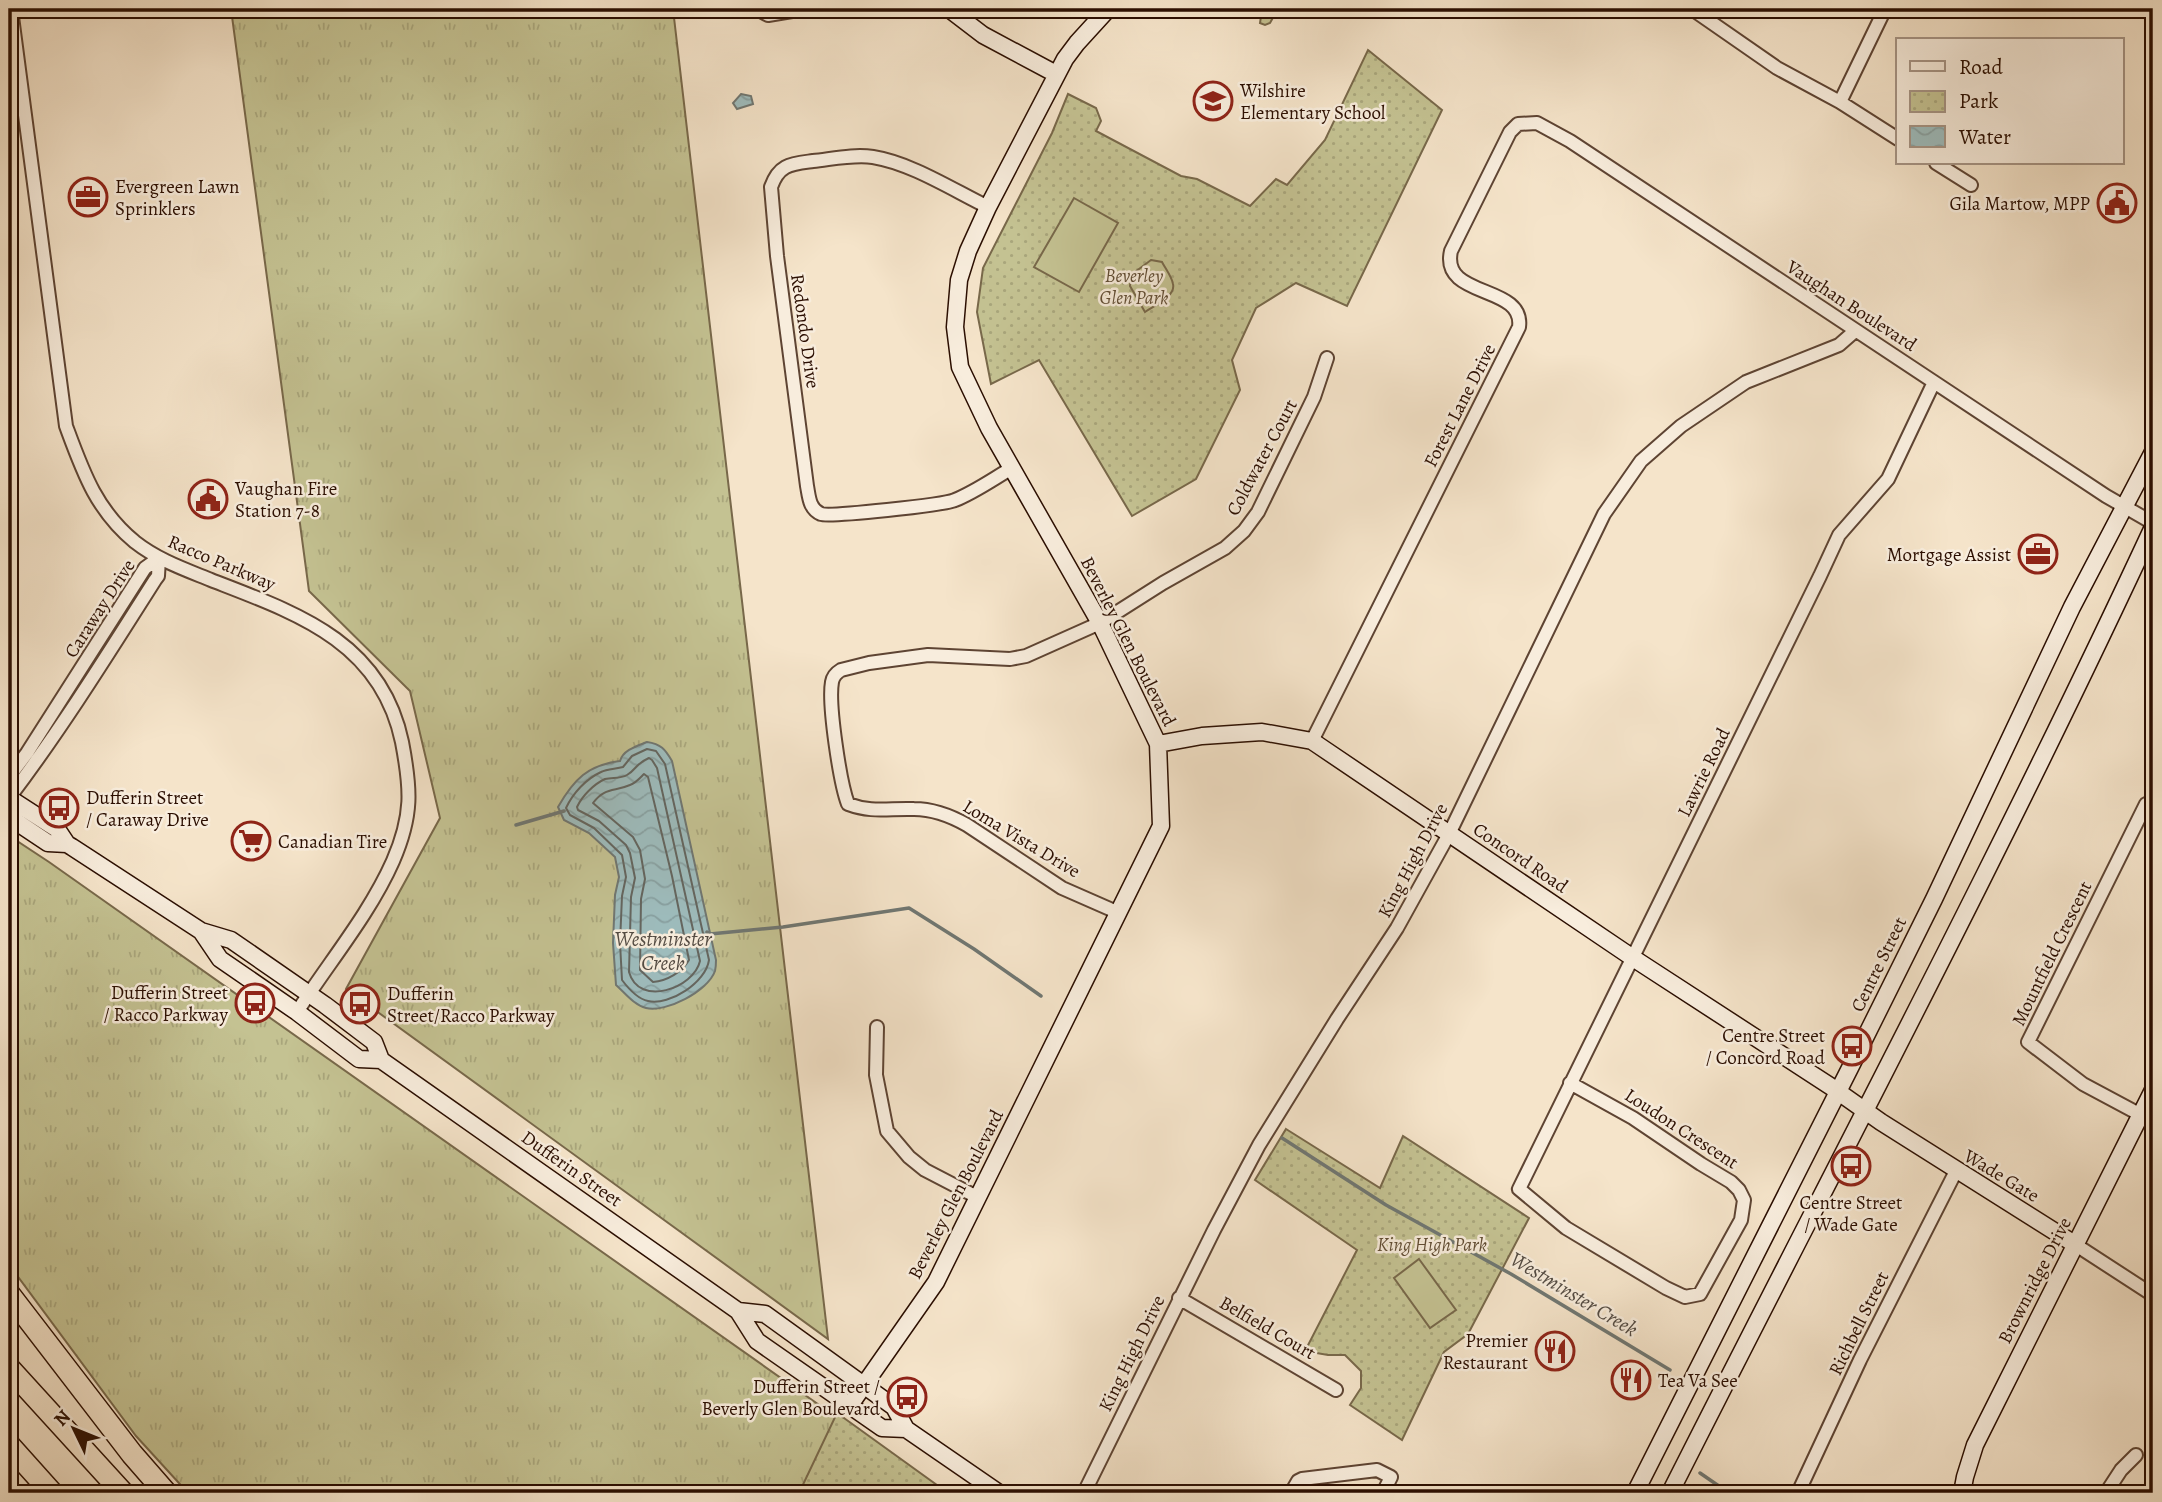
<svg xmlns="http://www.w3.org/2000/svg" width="2162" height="1502" viewBox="0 0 2162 1502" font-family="Alegreya,serif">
<defs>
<pattern id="grass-tufts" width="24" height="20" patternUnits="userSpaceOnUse" patternTransform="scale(1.75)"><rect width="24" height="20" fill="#c4c292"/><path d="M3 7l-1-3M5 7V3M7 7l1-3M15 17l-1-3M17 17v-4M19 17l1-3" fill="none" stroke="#a9a67c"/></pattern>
<pattern id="park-dots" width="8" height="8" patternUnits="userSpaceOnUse" patternTransform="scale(1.75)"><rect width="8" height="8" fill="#c4c292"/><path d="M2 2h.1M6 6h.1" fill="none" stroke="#a9a67c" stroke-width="1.8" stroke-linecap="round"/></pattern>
<pattern id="water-waves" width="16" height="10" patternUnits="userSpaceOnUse" patternTransform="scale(1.75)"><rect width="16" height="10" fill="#9ebdbe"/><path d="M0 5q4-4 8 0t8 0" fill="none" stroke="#88a1a2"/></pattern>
</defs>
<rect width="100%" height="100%" fill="#f5e4ca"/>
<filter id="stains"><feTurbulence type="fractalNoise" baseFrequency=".00286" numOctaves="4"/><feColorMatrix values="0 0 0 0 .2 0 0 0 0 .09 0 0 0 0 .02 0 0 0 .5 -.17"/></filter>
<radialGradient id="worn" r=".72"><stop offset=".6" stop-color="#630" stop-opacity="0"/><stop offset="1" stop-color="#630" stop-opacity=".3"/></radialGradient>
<path fill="url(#grass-tufts)" stroke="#78684a" stroke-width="2" d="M231 9H673L828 1339 346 989 440 818 410 691 309 591Z
M9 840 17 841 49 862 944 1493H188L136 1436 13 1270 16 1253 9 1242Z"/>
<path fill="url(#park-dots)" stroke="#78684a" stroke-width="2" d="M1262 9H1274L1275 14 1270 23 1265 25 1260 23Z
M1368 50 1442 110 1347 306 1296 283 1256 308 1232 360 1240 390 1196 479 1132 516 1039 360 991 384 977 312 983 268 1052 133 1068 94 1096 108 1101 121 1096 131 1181 176 1197 179 1250 206 1276 179 1287 185 1325 140Z
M1286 1129 1380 1188 1403 1136 1529 1218 1468 1334 1444 1352 1402 1440 1350 1405 1361 1388V1371L1345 1355H1328L1305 1351 1357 1250 1255 1180Z
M837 1413 948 1493H799Z"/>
<path fill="#c4c292" stroke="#78684a" stroke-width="2" d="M1074 198 1118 223 1079 292 1034 267Z
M1151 260 1162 262C1165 268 1172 277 1173 284 1176 297 1153 306 1145 312L1130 286 1131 275Z
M1419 1259 1456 1310 1430 1328 1394 1278Z"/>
<path fill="url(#water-waves)" stroke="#707772" stroke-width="2" d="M741 94 751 96 753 104 737 109 733 103Z
M647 742C661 744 665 749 672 761L716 960C716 964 716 967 715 971 708 991 666 1013 646 1008 634 1005 625 993 616 985L613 943 615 895 619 877 615 857 589 833 564 820 558 807C574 779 588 765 620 761 623 750 637 746 647 742Z"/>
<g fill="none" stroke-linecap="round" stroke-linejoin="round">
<path stroke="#646660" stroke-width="2" d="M647 749 656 751 665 764 709 960C706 982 670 1006 648 1001 638 999 628 988 622 980L620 943 622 896 626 877 622 855 594 828 570 815 566 808C573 793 586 779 601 772 607 769 616 769 623 767L632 756Z
M649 758 652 760 657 768 700 961C694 988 639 1008 629 972L631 897 635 878 630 853 626 845 599 821 578 810 577 807C582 796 594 784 605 779 612 777 620 779 627 775 636 770 635 764 649 758Z
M644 774 648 777 672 876 689 960C682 972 667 981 653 982L640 970 641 899 645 879 640 850 633 837 593 803C605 787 614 792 630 785 636 783 640 778 644 774Z"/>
<path stroke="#707772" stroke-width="3.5" d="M516 825 564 811
M707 932 710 934 783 927 909 908 974 949 1041 996
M1282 1138 1386 1205 1511 1274 1670 1370
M1700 1473 1729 1493"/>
<defs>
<path id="street" d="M11 9 66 426C83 472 96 510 135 542 158 560 184 569 211 580 296 613 381 641 402 742 411 789 413 815 393 861 369 915 329 962 297 1012
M757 9 768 15 804 9
M1692 9 1777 68 1840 102 1898 139
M1840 102 1885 9
M1936 163 1971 185
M988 207C953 190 911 163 873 157 854 154 832 159 813 161 791 164 779 164 771 187L777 256 807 486C809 496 809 509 821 514 830 517 944 505 955 500 975 492 993 479 1012 468
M1312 741 1519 327C1525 284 1440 299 1451 251L1510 132 1518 124 1537 123 1570 141 2106 496 2153 523
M9 777 27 753 145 568 159 558
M9 798C62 728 108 654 155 580L158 576 159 558
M1119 913 1062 888 967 825C951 816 933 809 914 809 889 808 872 813 848 804 840 783 828 704 832 682 833 676 836 673 841 670L869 663 928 655 1010 659 1026 656 1100 623 1163 583 1225 548 1244 531 1258 512 1314 397 1327 358
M877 1027 876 1075 887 1131 909 1157 925 1170 977 1197
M1570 1083 1633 1118 1701 1164 1731 1182 1739 1190 1744 1200 1741 1220 1700 1294 1685 1297 1666 1288 1566 1228 1519 1189 1820 576 1839 535 1888 479 1934 382
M2141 1115 2083 1084 2028 1042 2146 804 2153 808
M2076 1245 2153 1295
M1179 1298 1336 1390
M1084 1493 1214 1230 1259 1145 1337 1019 1397 928 1449 834 1604 514 1641 461 1681 426 1746 382 1839 345 1855 331
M1291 1493 1298 1481 1302 1479 1377 1470 1391 1477 1383 1493
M1798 1493 1860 1360 1956 1171
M2106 1493 2121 1470 2136 1455"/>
<path id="secondary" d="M949 9 983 35 1056 74
M1158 744 1202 736 1262 732 1312 741 1633 958 1830 1086 1881 1122 2076 1245
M9 798 57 829 67 844 72 847 201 931 231 940 325 1005 374 1042 381 1060
M9 817 48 843 67 844
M201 931 220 959 297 1012 359 1059 381 1060 738 1311 757 1341 882 1428 906 1429
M738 1311 765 1314 894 1407 906 1429 999 1493
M850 1405 936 1282 1161 826 1158 744 1100 623 989 428 960 367 955 327 959 280 968 251 988 207 1065 59 1077 43 1108 9
M1635 1493 1850 1068 1934 899 2072 607 2153 452
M1670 1493C1832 1172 2001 854 2153 527
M1962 1493 1965 1477 1975 1445 2153 1090"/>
<path id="highway" d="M9 1294 132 1454 166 1493
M9 1368 123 1493
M9 1445 52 1493"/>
</defs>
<use href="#street" stroke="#5e4433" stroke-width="16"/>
<use href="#secondary" stroke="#2b0e01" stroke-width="19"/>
<use href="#highway" stroke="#2b0e01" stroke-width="24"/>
<use href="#street" stroke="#f8eddd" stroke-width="12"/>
<use href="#secondary" stroke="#f8eddd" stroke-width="16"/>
<use href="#highway" stroke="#f5e4ca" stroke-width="21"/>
</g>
<defs>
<symbol id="school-ring" viewBox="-11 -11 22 22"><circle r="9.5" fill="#f8eddd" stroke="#8f2418" stroke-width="1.5"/><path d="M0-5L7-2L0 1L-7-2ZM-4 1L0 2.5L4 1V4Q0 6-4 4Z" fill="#8f2418"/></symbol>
<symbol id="office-ring" viewBox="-11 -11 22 22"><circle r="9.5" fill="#f8eddd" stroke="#8f2418" stroke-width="1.5"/><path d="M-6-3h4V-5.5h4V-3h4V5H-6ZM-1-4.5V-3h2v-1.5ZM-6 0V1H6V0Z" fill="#8f2418"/></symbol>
<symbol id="civic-ring" viewBox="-11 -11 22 22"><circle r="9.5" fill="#f8eddd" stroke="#8f2418" stroke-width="1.5"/><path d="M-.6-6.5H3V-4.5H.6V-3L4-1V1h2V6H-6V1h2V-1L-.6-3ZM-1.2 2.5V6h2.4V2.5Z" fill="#8f2418"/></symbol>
<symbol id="bus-ring" viewBox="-11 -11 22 22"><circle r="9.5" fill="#f8eddd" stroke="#8f2418" stroke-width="1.5"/><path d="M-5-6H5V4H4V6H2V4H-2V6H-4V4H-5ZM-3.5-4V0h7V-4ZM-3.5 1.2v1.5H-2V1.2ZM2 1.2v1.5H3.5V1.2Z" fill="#8f2418"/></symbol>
<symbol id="supermarket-ring" viewBox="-11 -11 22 22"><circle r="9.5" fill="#f8eddd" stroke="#8f2418" stroke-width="1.5"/><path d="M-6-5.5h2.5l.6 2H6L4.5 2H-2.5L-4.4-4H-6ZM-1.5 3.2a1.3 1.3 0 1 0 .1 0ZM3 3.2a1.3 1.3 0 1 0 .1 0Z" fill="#8f2418"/></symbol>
<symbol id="restaurant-ring" viewBox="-11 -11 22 22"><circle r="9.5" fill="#f8eddd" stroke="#8f2418" stroke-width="1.5"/><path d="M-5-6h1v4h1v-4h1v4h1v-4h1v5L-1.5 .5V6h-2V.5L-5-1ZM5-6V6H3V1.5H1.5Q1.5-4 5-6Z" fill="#8f2418"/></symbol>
</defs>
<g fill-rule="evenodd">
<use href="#school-ring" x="1191" y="79" width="44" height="44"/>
<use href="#office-ring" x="66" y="175" width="44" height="44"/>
<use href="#civic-ring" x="2095" y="181" width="44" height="44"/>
<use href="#civic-ring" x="186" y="477" width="44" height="44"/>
<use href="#office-ring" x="2016" y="532" width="44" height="44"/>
<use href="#bus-ring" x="37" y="786" width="44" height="44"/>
<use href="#supermarket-ring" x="229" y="819" width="44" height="44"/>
<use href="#bus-ring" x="233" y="981" width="44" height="44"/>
<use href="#bus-ring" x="338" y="982" width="44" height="44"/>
<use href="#bus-ring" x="1830" y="1024" width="44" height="44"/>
<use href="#bus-ring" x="1829" y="1144" width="44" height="44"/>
<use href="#restaurant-ring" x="1533" y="1329" width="44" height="44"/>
<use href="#restaurant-ring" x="1609" y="1358" width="44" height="44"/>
<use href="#bus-ring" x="885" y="1375" width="44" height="44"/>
</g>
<g text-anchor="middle" stroke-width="5" stroke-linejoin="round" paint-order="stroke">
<g font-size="19" fill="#2b0e01" stroke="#f8eddd" text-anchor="start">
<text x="1240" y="97">Wilshire<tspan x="1240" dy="22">Elementary School</tspan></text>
<text x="115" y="193">Evergreen Lawn<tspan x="115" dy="22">Sprinklers</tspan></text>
<text x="2090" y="210" text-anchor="end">Gila Martow, MPP</text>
<text x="235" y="495">Vaughan Fire<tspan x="235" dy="22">Station 7-8</tspan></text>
<text x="2011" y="561" text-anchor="end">Mortgage Assist</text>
<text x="86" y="804">Dufferin Street<tspan x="86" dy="22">/ Caraway Drive</tspan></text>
<text x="278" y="848">Canadian Tire</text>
<text x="228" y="999" text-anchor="end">Dufferin Street<tspan x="228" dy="22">/ Racco Parkway</tspan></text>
<text x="387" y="1000">Dufferin<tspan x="387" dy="22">Street/Racco Parkway</tspan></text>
<text x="1825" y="1042" text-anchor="end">Centre Street<tspan x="1825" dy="22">/ Concord Road</tspan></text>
<text x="1851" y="1209" text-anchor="middle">Centre Street<tspan x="1851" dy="22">/ Wade Gate</tspan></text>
<text x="1528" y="1347" text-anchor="end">Premier<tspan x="1528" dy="22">Restaurant</tspan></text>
<text x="1658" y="1387">Tea Va See</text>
<text x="880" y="1393" text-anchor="end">Dufferin Street /<tspan x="880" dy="22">Beverly Glen Boulevard</tspan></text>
</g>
<g font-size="19" font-style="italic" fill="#614d34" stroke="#f8eddd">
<text x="1134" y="282">Beverley<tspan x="1134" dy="22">Glen Park</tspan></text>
<text x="1432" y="1251">King High Park</text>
</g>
<g font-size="19" fill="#2b0e01" stroke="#f8eddd">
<text transform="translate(1852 305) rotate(33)" y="7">Vaughan Boulevard</text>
<text transform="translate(806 331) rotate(82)" y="7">Redondo Drive</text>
<text transform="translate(1459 405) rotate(-63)" y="7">Forest Lane Drive</text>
<text transform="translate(1261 457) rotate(-62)" y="7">Coldwater Court</text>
<text transform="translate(222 562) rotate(23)" y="7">Racco Parkway</text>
<text transform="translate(99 608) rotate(-57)" y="7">Caraway Drive</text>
<text transform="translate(1129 641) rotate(63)" y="7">Beverley Glen Boulevard</text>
<text transform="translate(1703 772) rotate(-64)" y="7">Lawrie Road</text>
<text transform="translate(1022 838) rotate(31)" y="7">Loma Vista Drive</text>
<text transform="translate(1521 857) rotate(34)" y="7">Concord Road</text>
<text transform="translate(1412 860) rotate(-62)" y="7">King High Drive</text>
<text transform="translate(2051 953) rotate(-64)" y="7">Mountfield Crescent</text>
<text transform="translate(1878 964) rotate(-64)" y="7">Centre Street</text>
<text transform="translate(1682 1128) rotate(33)" y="7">Loudon Crescent</text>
<text transform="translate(572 1168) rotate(35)" y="7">Dufferin Street</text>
<text transform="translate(2002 1175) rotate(31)" y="7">Wade Gate</text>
<text transform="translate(955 1194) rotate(-63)" y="7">Beverley Glen Boulevard</text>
<text transform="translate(2034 1280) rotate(-63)" y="7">Brownridge Drive</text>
<text transform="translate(1858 1323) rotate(-64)" y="7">Richbell Street</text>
<text transform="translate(1268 1327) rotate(30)" y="7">Belfield Court</text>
<text transform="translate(1131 1353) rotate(-64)" y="7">King High Drive</text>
</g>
<g font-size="21" font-style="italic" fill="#534b43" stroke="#f8eddd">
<text x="663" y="946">Westminster<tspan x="663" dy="24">Creek</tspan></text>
<text transform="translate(1574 1294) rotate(31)" y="7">Westminster Creek</text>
</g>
</g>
<rect width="2162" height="1502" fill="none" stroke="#f5e4ca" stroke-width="35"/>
<rect x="10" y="10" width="2141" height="1481" fill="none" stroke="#2b0e01" stroke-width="3.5"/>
<rect x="18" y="18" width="2127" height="1467" fill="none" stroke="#2b0e01" stroke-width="2"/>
<rect x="1896" y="38" width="228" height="126" fill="#f8eddd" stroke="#a69485" stroke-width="2"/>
<rect x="1910" y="61" width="35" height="10" fill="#f8eddd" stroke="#a69485" stroke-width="2"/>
<text x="1959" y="74" font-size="21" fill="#2b0e01">Road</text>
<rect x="1910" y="91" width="35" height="21" fill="url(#park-dots)" stroke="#a69485" stroke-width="2"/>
<text x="1959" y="108" font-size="21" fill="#2b0e01">Park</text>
<rect x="1910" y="126" width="35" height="21" fill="url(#water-waves)" stroke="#a69485" stroke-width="2"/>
<text x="1959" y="144" font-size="21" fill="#2b0e01">Water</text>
<g transform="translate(74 1429) rotate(313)" stroke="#f8eddd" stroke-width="5" paint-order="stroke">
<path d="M0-5L12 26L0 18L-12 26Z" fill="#2b0e01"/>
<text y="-10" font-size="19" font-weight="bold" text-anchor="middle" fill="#2b0e01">N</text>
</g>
<rect width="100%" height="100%" filter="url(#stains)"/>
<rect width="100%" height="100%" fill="url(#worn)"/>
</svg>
